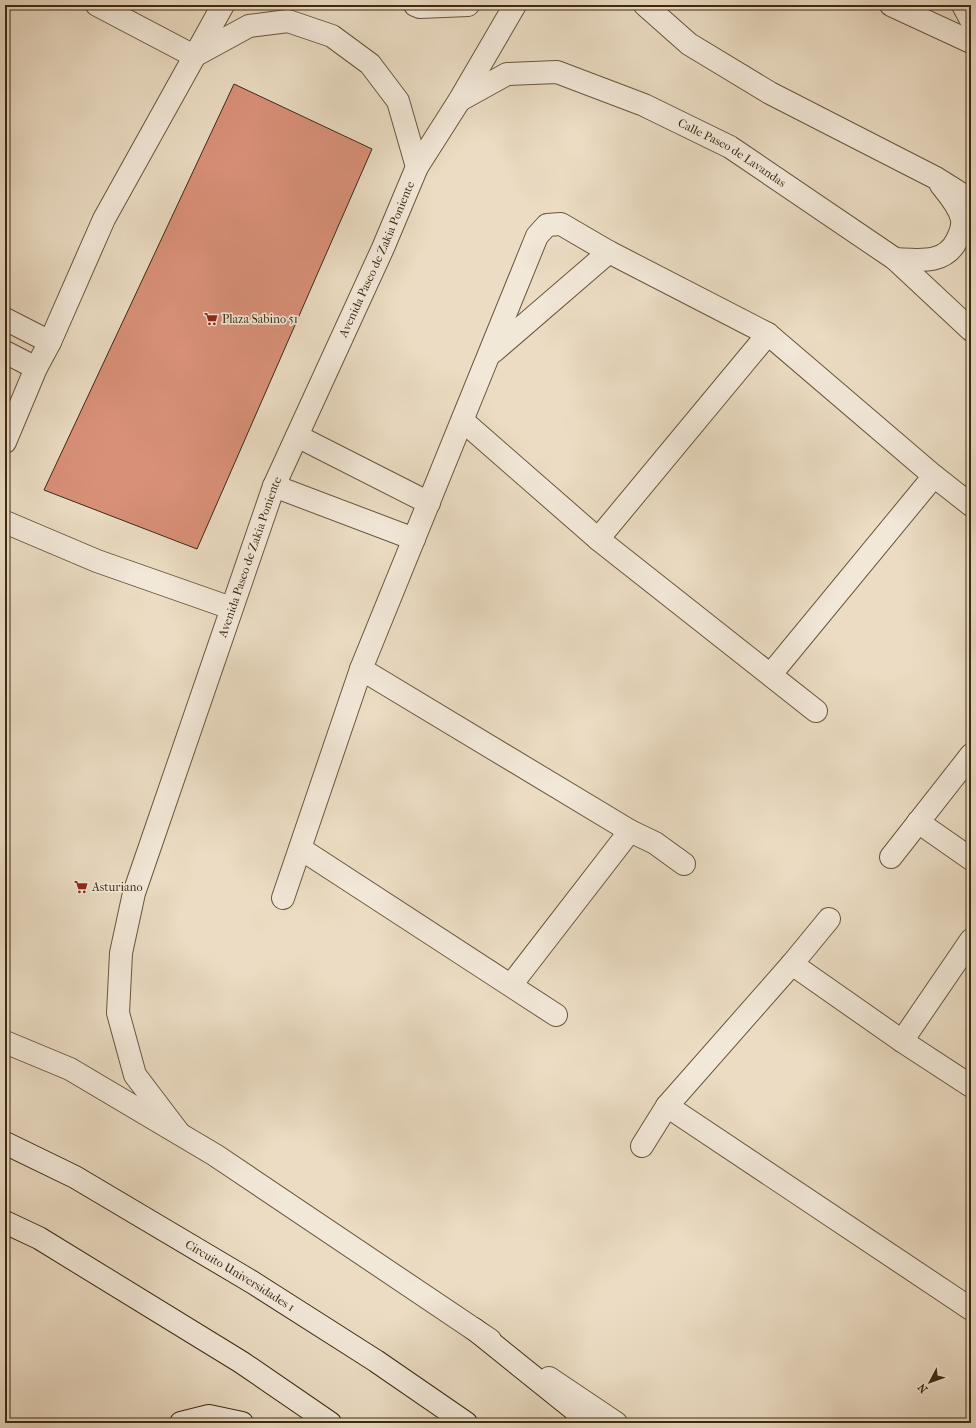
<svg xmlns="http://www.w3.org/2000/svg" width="976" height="1428" viewBox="0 0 976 1428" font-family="'IM FELL French Canon',serif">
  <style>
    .building { fill: #d99079; stroke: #3c2a12 }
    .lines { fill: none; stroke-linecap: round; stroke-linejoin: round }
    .minor-casing { stroke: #68563e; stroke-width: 24 }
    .tertiary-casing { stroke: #68563e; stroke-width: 24 }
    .secondary-casing { stroke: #3c2a12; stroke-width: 24 }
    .minor { stroke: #f2e8d8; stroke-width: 22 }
    .tertiary { stroke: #f2e8d8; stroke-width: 22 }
    .secondary { stroke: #f2e8d8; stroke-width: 22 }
    .labels { text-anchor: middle; stroke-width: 3.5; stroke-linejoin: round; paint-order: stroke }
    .street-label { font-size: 12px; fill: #3c2a12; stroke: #f2e8d8 }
    .poi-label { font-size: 12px; fill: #3c2a12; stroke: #f2e8d8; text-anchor: start }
  </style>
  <rect width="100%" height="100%" fill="#ebdcc3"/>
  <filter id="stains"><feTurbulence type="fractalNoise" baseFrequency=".005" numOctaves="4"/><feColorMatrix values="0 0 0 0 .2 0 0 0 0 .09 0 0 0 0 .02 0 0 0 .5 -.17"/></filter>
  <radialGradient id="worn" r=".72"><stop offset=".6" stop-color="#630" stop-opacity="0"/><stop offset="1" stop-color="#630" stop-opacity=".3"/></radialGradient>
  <path class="building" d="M234 84 372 149 197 549 44 490Z"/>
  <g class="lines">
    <g class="minor-casing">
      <g id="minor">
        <path d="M97 5 194 56"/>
        <path d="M891 5 971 42"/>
        <path d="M963 5 971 20"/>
        <path d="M5 319 50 342"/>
        <path d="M5 352 36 368"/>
        <path d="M493 352 609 252"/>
        <path d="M463 421 598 539 816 711"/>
        <path d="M297 436 429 503"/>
        <path d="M274 486 414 539"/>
        <path d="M598 539 768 334"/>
        <path d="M361 669 630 831 655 843 684 864"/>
        <path d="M771 674 934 476"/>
        <path d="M918 822 971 859"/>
        <path d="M301 849 556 1015"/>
        <path d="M891 857 971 755"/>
        <path d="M283 898 361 669 537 236 547 225 561 224 609 252 768 334 934 476 971 505"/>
        <path d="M792 964 902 1041 971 1086"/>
        <path d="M511 985 630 831"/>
        <path d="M902 1041 971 940"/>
        <path d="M667 1106 971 1309"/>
        <path d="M642 1146 667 1106 792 964 829 919"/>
      </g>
    </g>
    <g class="tertiary-casing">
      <g id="tertiary">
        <path d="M415 5 420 7 468 5"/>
        <path d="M645 5 689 44 770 93 936 178 971 200"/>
        <path d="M194 56 249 26 288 21 332 36 370 64 398 101 417 167"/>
        <path id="s1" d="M460 100 507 74 557 72 644 105 730 147 895 259 971 330"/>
        <path d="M895 259C918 260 945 265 957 240 960 234 963 226 962 219 959 206 949 195 941 185"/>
        <path d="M5 442 36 368 50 342 104 219 223 5"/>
        <path d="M5 522 97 561 231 608"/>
        <path d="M5 1042 70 1069 215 1155 490 1340"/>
        <path id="s2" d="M179 1133 135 1075 118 1013 121 953 134 893 274 486 383 248 417 167 459 101 515 5"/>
        <path d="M549 1378 616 1423"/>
      </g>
    </g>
    <g class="secondary-casing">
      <g id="secondary">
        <path id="s3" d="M5 1143 75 1177 252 1282 376 1361 466 1423"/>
        <path d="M5 1222 39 1238 241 1362 330 1423"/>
        <path d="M474 1329 591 1423"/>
        <path d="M181 1423 209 1416 242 1423"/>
      </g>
    </g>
    <use href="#minor" class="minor"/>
    <use href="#tertiary" class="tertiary"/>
    <use href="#secondary" class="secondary"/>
  </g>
  <defs>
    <g id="supermarket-bare" transform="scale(1.08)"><path d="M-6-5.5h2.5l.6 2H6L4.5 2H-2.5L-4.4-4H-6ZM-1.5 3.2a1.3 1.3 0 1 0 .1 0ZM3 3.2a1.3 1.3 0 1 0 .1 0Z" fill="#8f2418" stroke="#f2e8d8" stroke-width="2.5" paint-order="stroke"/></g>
  </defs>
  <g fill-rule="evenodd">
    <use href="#supermarket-bare" x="211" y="319"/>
    <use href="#supermarket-bare" x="81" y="887"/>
  </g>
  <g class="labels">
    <g class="street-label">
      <text dy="4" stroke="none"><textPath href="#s1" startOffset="297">Calle Paseo de Lavandas</textPath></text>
      <text dy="4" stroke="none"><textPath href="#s2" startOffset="938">Avenida Paseo de Zakia Poniente</textPath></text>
      <text dy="4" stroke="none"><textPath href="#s2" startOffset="614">Avenida Paseo de Zakia Poniente</textPath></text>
      <text dy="4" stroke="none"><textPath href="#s3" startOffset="270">Circuito Universidades 1</textPath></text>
    </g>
    <g class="poi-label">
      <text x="222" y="323">Plaza Sabino 51</text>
      <text x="92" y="891">Asturiano</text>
    </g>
  </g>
  <rect width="976" height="1428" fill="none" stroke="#ebdcc3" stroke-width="20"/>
  <rect x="6" y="6" width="964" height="1416" fill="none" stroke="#3c2a12" stroke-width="2"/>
  <rect x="10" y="10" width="956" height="1408" fill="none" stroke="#3c2a12"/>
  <g transform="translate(930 1382) rotate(229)" stroke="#f2e8d8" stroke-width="3" paint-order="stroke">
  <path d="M0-3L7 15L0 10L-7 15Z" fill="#3c2a12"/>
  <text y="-6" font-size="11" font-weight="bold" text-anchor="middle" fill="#3c2a12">N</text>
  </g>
  <rect width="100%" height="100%" filter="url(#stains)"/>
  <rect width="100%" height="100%" fill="url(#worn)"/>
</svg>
